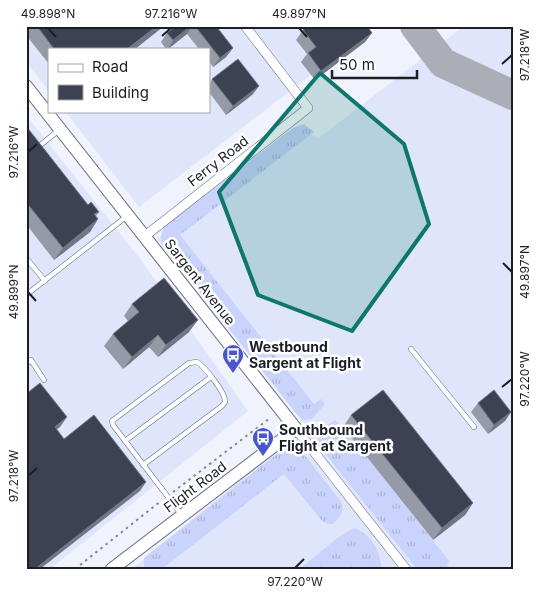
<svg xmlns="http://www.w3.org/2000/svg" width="539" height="595" viewBox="0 0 539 595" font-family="Inter,sans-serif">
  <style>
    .built { fill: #dfe6fc }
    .grass { fill: url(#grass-tufts) }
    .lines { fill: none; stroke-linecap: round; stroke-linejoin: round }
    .taxiway { stroke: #acaeb6; stroke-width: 30 }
    .lane-casing { stroke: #686c7f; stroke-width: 5.5 }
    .street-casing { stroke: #686c7f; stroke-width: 10 }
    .secondary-casing { stroke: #686c7f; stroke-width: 14 }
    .path { stroke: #85878f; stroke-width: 2; stroke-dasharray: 2.5 4; stroke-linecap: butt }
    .lane { stroke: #fff; stroke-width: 4.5 }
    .street { stroke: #fff; stroke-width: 9 }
    .secondary { stroke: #fff; stroke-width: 12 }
    .wall { fill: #969aa7 }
    .shaded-wall { fill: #737785 }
    .building { fill: #3d4253; stroke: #737785 }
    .marked { fill: #0f766e; fill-opacity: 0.2; stroke: #0f766e; stroke-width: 4; stroke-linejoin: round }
    .ticks { fill: none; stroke: #1c1e26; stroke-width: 2 }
    .labels { text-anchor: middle; stroke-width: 5; stroke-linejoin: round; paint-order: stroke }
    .street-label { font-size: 14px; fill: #1c1e26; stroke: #fff }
    .poi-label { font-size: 14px; font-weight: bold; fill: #1c1e26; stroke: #fff; text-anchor: start }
    .neatline { fill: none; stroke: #1c1e26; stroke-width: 2 }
    .ticks-label { font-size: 12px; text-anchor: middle; fill: #1c1e26 }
  </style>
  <defs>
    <pattern id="grass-tufts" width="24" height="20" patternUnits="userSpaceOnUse" patternTransform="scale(1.25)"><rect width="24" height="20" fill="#c9d3fb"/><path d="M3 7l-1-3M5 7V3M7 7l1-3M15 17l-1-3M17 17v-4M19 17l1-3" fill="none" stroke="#acb5d7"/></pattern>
  </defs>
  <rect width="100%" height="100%" fill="#f0f3fb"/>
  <g class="built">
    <path d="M26 26H375L139 207 65 111H209V49H49V91L26 62Z"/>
    <path d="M464 26H513V569H132L306 426 157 239 283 136 298 129 319 138Z"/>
    <path d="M26 115 141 260 248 411 50 569H26Z"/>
  </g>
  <g class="grass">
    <path d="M304 124 314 132 180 235 314 404 321 399 325 404 312 419 303 420 298 416 162 244C160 236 161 233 165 226L293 128Z"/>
    <path d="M335 420 343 427 449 561 447 565 451 569H417L320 447 317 437 321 430Z"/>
    <path d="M290 449H296L304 454 341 502C345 512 340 517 333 524H328L323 522 284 474 162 569H144V558L150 553 281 451Z"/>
    <path d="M354 528C370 533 382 553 381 569H300L337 538Z"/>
  </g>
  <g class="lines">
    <path class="taxiway" d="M415 26 443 63 513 95"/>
    <g class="lane-casing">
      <g id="lane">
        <path d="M36 145 38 147 59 130"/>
        <path d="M26 258 45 281"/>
        <path d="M26 295 127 216"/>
        <path d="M411 349 474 427"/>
        <path d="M26 364 31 360 44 380"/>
        <path d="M125 441 211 377"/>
        <path d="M143 465 222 406 225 402C226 393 205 367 197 362L189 363 112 421 113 425 181 514"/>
      </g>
    </g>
    <g class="street-casing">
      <g id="street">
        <path d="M145 236 308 108 245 26"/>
        <path d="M296 429 406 569"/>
      </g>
    </g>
    <g class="secondary-casing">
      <path id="secondary" d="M26 86 296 429 112 569"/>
    </g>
    <g class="path">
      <path d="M173 492 270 418"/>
      <path d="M75 569 161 501"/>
    </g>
    <use href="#lane" class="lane"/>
    <use href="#street" class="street"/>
    <use href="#secondary" class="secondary"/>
  </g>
  <g class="wall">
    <path d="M26 26H164L135 49H49V64L26 35Z"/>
    <path d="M176 26H216L233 48 226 57 213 67 209 61V49H199L187 34 168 49H166L161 42 167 33Z"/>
    <path d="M303 30 372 33 365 42 315 80 301 62 307 54 296 40Z"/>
    <path d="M212 79 259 86 252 95 226 115 209 92V85Z"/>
    <path d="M26 126 88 205 99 212 96 216 98 219 90 232 54 260 26 224Z"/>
    <path d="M132 304 189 332 158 357 149 347 123 369 104 346 113 334 128 321 124 316Z"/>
    <path d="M478 403 511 412 505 421 488 434 471 412Z"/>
    <path d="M351 415 473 503 465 515 433 540 343 427Z"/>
  </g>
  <g class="shaded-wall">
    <path d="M157 26H164L135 49H127Z"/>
    <path d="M191 26H192L187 34 168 49 173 40Z"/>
    <path d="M372 33 365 42 315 80 321 71Z"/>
    <path d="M233 48 226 57 213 67 220 58Z"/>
    <path d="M259 86 252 95 226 115 233 106Z"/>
    <path d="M98 219 90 232 54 260 63 248Z"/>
    <path d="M198 320 189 332 158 357 166 345Z"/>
    <path d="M158 335 149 347 123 369 132 357Z"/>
    <path d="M511 412 505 421 488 434 494 425Z"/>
    <path d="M67 417 60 427 48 436 55 427Z"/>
    <path d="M146 482 140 491 40 569H35Z"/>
    <path d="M473 503 465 515 433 540 442 528Z"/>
  </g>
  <g class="building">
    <path d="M37 26H157L127 49H54Z"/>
    <path d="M176 26H191L173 40 167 33Z"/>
    <path d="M195 26H216L233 48 220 58Z"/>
    <path d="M308 26H367L372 33 321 71 308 53 316 47 303 30Z"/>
    <path d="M238 59 259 86 233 106 212 79Z"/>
    <path d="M26 126 88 205 91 202 99 212 94 214 98 219 63 248 26 202Z"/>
    <path d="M164 278 198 320 166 345 158 335 132 357 113 334 139 312 132 304Z"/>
    <path d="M40 383 67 417 55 427 64 439 94 415 146 482 35 569H26V394Z"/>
    <path d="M383 390 473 503 442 528 351 415Z"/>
    <path d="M494 390 511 412 494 425 478 403Z"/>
  </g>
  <path class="marked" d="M320 73 404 144 429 224 352 331 258 295 219 192Z"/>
  <path class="ticks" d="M48 28 56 37M299 28 307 37M162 36 171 28M502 64 512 55M28 152 37 144M503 263 512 272M28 292 36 301M502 387 512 379M28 476 37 468M295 568 304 559"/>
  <defs>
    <g id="bus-pin" transform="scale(1.125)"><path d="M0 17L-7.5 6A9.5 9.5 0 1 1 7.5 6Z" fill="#4a57cc" stroke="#fff"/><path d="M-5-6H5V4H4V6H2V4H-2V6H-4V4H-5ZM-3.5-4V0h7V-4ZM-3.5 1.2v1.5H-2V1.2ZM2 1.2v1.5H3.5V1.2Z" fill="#fff"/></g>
  </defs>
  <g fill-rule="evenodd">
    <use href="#bus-pin" x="233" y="355"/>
    <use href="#bus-pin" x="263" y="438"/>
  </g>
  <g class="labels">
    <g class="street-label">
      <text transform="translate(218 161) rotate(-38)" y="5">Ferry Road</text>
      <text transform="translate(200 282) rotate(52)" y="5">Sargent Avenue</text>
      <text transform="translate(195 487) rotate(-37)" y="5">Flight Road</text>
    </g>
    <g class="poi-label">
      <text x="249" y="352">Westbound<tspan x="249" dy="16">Sargent at Flight</tspan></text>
      <text x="279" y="435">Southbound<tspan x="279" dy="16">Flight at Sargent</tspan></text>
    </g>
  </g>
  <rect width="539" height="595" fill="none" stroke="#ffffff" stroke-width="55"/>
  <rect x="48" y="48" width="162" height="65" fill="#ffffff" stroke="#a4a5a8"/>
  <rect x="58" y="64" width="25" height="8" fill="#ffffff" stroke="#a4a5a8"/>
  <text x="92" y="72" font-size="15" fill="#1c1e26">Road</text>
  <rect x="58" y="85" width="25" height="15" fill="#3d4253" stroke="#a4a5a8"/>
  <text x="92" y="98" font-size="15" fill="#1c1e26">Building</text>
  <path d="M332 70v8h85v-8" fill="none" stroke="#1c1e26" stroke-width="2.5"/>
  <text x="339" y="70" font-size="15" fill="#1c1e26" stroke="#ffffff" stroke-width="4" paint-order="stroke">50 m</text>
  <rect x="28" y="28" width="484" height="540" class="neatline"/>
  <g class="ticks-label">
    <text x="48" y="18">49.898°N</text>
    <text x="171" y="18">97.216°W</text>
    <text x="299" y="18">49.897°N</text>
    <text transform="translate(525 55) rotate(-90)" y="4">97.218°W</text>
    <text transform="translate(14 152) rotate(-90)" y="4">97.216°W</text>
    <text transform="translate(525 272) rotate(-90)" y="4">49.897°N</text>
    <text transform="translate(14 292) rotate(-90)" y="4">49.899°N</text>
    <text transform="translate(525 379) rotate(-90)" y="4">97.220°W</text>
    <text transform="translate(14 476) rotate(-90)" y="4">97.218°W</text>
    <text x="295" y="586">97.220°W</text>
  </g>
</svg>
